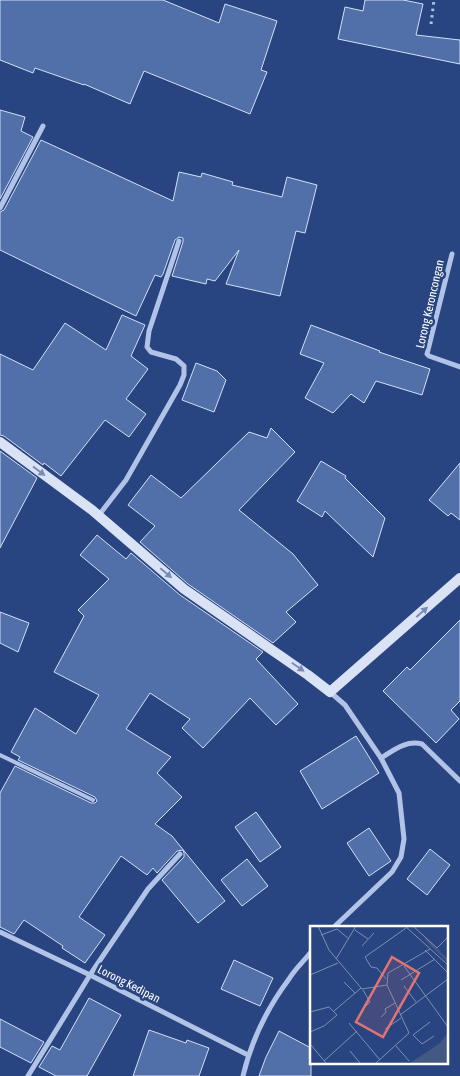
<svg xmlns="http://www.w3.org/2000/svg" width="460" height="1076" viewBox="0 0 460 1076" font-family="'Asap Condensed',sans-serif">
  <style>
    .building { fill: #516fa9; stroke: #d3dff5 }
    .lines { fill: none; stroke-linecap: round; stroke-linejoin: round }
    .path { stroke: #b1c3e6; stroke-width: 3; stroke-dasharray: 2.5 4; stroke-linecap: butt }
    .lane { stroke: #b1c3e6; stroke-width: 4 }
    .street { stroke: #b1c3e6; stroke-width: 5 }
    .secondary { stroke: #dae3f6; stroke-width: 10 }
    .oneway { fill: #798cb6 }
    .labels { text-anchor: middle; stroke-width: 5; stroke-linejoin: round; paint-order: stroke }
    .street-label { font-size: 12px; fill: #fff; stroke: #294581 }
    .inset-river { fill: none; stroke: #435883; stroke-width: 2.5 }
    .inset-road { fill: none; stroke: #7f8fb3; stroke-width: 1 }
    .view { fill: #e47373; fill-opacity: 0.15; stroke: #e47373; stroke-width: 2.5 }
    .inset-edge { fill: none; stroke: #fff; stroke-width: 2.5 }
  </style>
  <rect width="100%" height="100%" fill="#294581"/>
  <g class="building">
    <path d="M0 0H163L219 23 225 4 277 21 261 70 267 72 250 114 144 71 130 104 84 84V85L35 68 33 73 0 60Z"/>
    <path d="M365 0H403L423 4 416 35 460 40V64L338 39 345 7 363 11Z"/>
    <path d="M0 110 25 117 21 131 33 137 0 199Z"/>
    <path d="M41 140 173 201 179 172 201 177 202 173 233 182 232 185 282 197 287 177 317 185 305 233 296 231 280 296 226 284 239 250 215 281 207 279 206 284 172 276 183 242V238L179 237 175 240 163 274 161 277 155 275 136 316 0 250V212L4 210Z"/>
    <path d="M122 315 145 325 131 356 148 369 126 399 146 414 129 437 105 420 61 476 44 463 43 465 4 436 0 435V354L33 370 65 323 106 350Z"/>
    <path d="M311 325 380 351 379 352 430 369 422 395 376 381 364 403 351 394 333 413 305 398 324 363 300 354Z"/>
    <path d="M196 363 217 371 226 380 214 412 182 400Z"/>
    <path d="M271 428 295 452 239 510 293 554 318 585 286 612 296 622 273 643 188 584 140 542 155 526 128 505 151 475 181 498 249 432 267 438Z"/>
    <path d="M0 451 37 478 0 548Z"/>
    <path d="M321 461 346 476 345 478 385 518 373 557 325 511 322 517 297 501Z"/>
    <path d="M460 463V520L451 513 448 516 429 500Z"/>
    <path d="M97 535 126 559 131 553 180 595 263 652 256 659 298 704 276 725 250 698 203 748 182 728 190 719 150 693 126 729 171 757 157 773 182 797 155 824 172 836 225 901 198 923 162 880 184 857V853L183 850 177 851 157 873 153 868 147 875 121 856 79 917 105 935 85 963 62 948 63 946 24 920 14 934 0 927V793L15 766 91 803H95L97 801 95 797 18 760 20 757 11 752 35 708 76 734 99 695 54 672 84 616 78 610 109 579 80 555Z"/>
    <path d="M0 612 29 623 18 652 0 643Z"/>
    <path d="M460 620V701L451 710 459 719 436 743 383 691 407 667 410 670Z"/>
    <path d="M356 736 379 773 322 809 300 771Z"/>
    <path d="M256 812 281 847 260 862 235 827Z"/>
    <path d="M369 828 391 861 369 876 347 843Z"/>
    <path d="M430 849 450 865 427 895 407 879Z"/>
    <path d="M247 859 268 886 242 906 221 880Z"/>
    <path d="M234 960 273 978 260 1006 221 989Z"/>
    <path d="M89 998 121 1015 87 1076H56L39 1067 52 1046 60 1050Z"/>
    <path d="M0 1019 44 1042 31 1063 0 1047Z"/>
    <path d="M149 1030 186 1043 187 1040 209 1048 199 1076H133Z"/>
    <path d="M279 1031 311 1048V1076H259L266 1057Z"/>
  </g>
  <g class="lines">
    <path class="path" d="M431 24 434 0"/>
    <path class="lane" d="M0 755 93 800"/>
    <g class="street">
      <path d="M0 208 43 126"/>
      <path d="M452 254 427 354 429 356 460 367"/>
      <path d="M99 515 126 480 180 385 184 375V366L176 359 151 352 147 347 149 331 179 241"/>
      <path d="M330 692 345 705 381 758 399 793 404 839 401 857 392 872 334 927"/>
      <path d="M381 758C394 750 406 740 422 744L460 781"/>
      <path d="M0 932 90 975 248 1055"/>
      <path d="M28 1076 90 975 148 889 180 854"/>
      <path d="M243 1076C251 1042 268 1007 289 979 295 969 304 961 311 952"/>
    </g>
    <path class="secondary" d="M0 442 92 510 184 589 308 675 330 692 460 578"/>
  </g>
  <defs><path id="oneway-solid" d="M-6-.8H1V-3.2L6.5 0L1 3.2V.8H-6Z" transform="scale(1.25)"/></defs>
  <g class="oneway">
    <use href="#oneway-solid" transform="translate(39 471) rotate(37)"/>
    <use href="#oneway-solid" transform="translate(166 573) rotate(40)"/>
    <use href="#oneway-solid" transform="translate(422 612) rotate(-41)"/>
    <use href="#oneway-solid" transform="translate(298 667) rotate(35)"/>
  </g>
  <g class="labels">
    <g class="street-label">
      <text transform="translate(430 304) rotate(-77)" y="4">Lorong Keroncongan</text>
      <text transform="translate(129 984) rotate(27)" y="4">Lorong Kedipan</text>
    </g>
  </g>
  <g transform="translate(310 926)">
    <rect width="138" height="138" fill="#294581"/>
    <path d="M137 108V137H100L130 117Z" fill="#435883"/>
    <path class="inset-river" d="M115 12 138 35"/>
    <path class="inset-road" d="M8 0 19 24 52 63 77 59 99 107 66 137M95 0 138 39M103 0 127 22 138 11M45 4 58 13M11 9 27 3 39 13M52 20 64 7M115 24 138 47M26 33 46 0M94 40 138 101M0 49 28 37M76 53 67 42 61 41 55 31 96 2M91 54 125 33M34 56 45 67M77 59 78 47 120 23M94 60 106 76M53 64 60 76 55 81M24 85 51 62M0 86 19 81 27 89 14 100 0 106M90 89 138 53M71 91 76 86 75 83 85 77M39 97 70 134M75 103 91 92M103 109 112 118 124 110M103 109 120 96M1 119 16 137M86 120 99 135M40 125 50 137M14 135 47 105"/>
    <path class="view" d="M82 31 109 47 73 111 46 96Z"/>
    <rect width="138" height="138" class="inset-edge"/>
  </g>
</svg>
